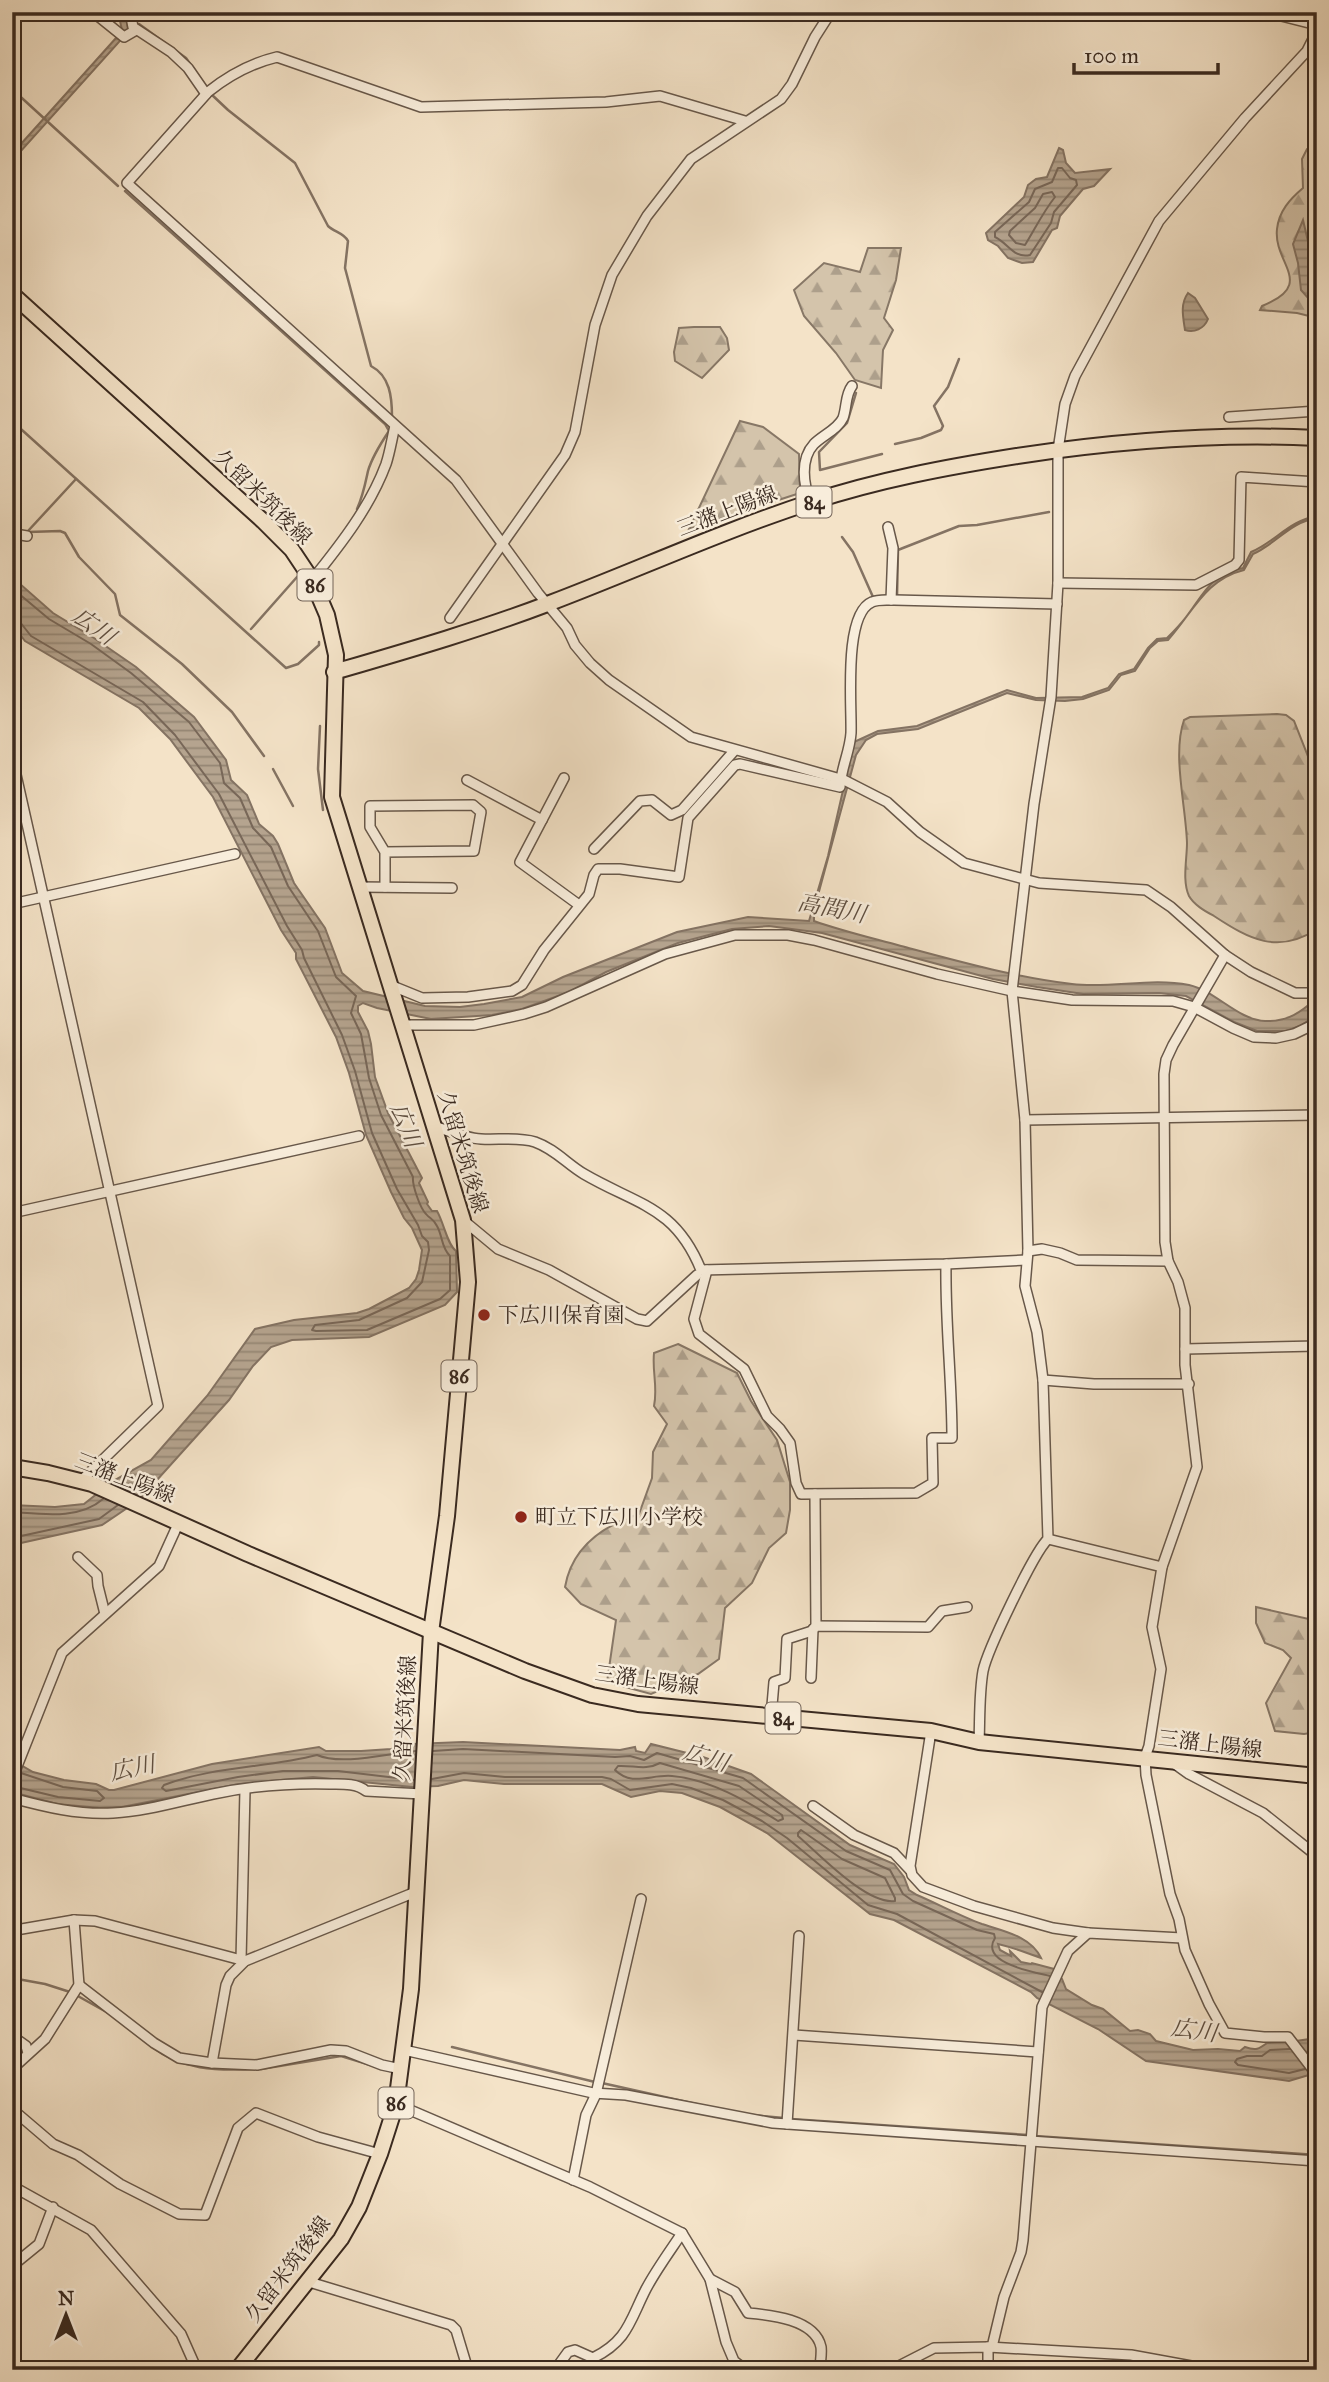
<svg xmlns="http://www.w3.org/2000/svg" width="1329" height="2382" viewBox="0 0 1329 2382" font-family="'IM FELL Great Primer','Noto Serif JP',serif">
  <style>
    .forest { fill: url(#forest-firs); stroke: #877766; stroke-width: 2 }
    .water { fill: url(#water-rules); stroke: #847363; stroke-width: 2 }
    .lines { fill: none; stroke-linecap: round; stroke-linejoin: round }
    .shore { stroke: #786758; stroke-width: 2 }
    .stream { stroke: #847363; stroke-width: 2.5 }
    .street-casing { stroke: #68584a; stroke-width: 12 }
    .primary-casing { stroke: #3a2a20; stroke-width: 18 }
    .street { stroke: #f8eddb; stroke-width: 9 }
    .primary { stroke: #f4e3c8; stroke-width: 14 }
    .poi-dot { fill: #8f2418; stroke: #f8eddb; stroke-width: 2.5 }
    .labels { text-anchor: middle; stroke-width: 5; stroke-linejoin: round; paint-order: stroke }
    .shield { fill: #f8eddb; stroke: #736458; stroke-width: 2 }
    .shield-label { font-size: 19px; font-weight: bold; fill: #3a2a20 }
    .street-label { font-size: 21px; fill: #3a2a20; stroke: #f8eddb }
    .poi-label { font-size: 21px; fill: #3a2a20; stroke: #f8eddb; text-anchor: start }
    .water-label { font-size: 23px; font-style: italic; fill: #5f4f41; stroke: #f8eddb }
  </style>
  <defs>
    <pattern id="forest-firs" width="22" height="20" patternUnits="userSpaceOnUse" patternTransform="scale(1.75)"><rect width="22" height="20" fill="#d4c4ab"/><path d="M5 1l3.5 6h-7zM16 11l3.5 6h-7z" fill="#ad9f8b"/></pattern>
    <pattern id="water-rules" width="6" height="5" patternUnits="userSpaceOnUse" patternTransform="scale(1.75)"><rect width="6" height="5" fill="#b5a48f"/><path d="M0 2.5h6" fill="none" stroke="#948674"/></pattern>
  </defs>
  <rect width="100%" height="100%" fill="#f4e3c8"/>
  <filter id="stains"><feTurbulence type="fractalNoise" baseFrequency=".00286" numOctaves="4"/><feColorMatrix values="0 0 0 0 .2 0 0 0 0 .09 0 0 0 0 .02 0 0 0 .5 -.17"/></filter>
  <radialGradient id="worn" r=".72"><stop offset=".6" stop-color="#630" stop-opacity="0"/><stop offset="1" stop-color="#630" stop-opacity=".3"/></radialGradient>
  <g class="forest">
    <path d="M1317 146V318L1297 313 1260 310 1262 306C1317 284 1273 264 1277 229 1279 211 1290 199 1303 188L1302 159 1307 149Z"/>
    <path d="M868 248H901L896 280 884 318 893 330 883 350 881 388 855 380 836 353 804 316 794 290 824 263 860 272Z"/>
    <path d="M694 327H720L727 338 729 350 702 378 675 361 674 352 679 328Z"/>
    <path d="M740 421 763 427 799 454 800 493 689 529Z"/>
    <path d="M1277 714 1286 715 1294 721 1317 779V929C1278 955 1249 939 1214 916 1205 911 1194 905 1189 896 1182 881 1187 859 1187 843 1186 806 1172 755 1184 720L1190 717Z"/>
    <path d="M678 1344 737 1373 751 1401 777 1440 790 1482V1510L786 1533 769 1548 752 1583 725 1608 719 1659 698 1674 651 1694 607 1682 616 1620 581 1604 565 1587C572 1547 602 1526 639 1514L652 1478 653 1452 667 1424 654 1406C658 1388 652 1371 654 1353Z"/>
    <path d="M1256 1607 1313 1620 1317 1619V1732L1304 1734 1275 1731 1266 1703 1291 1658 1283 1650 1265 1643 1256 1623Z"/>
  </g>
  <g class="water">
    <path d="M118 12H125L128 29 119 42 12 161V154L116 38 122 30Z"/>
    <path d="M1059 148 1063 150 1066 163 1075 173 1110 169 1094 186 1083 189 1060 216 1057 228 1052 230 1033 262 1022 263 1008 258 998 246 988 240 986 233 1024 197 1028 185 1036 179 1047 177Z"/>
    <path d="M1303 220 1310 250 1317 256V308H1312L1310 300 1301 290 1298 263 1293 244Z"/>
    <path d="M1188 293 1195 298 1208 319C1204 329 1194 333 1185 330 1183 317 1180 304 1188 293Z"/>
    <path d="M1317 516V518C1290 522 1276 544 1253 554L1244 570C1206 579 1193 612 1168 640L1158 641 1150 648 1135 671 1121 675 1109 690 1083 699 1065 701 1036 700 1007 693 918 729 877 734 866 740 856 755 814 910V921C842 931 872 938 901 946 957 961 1014 977 1072 984 1111 989 1150 977 1189 985 1216 991 1238 1020 1265 1021 1288 1022 1301 1012 1317 998V1015L1300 1026 1286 1031H1257L1234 1022 1186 996 1159 993 1083 994 1037 987 993 979 822 933 769 926 732 929 678 943 606 972 569 992 522 1009 492 1015 431 1019 377 1008 363 1003 358 1006V1012L368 1031 371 1044 375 1077 388 1113 422 1178 419 1183 428 1202 427 1204 432 1211H437C444 1223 447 1244 456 1251L457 1292 445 1305 369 1337 292 1340 271 1347 253 1366 229 1400 139 1500 102 1525 12 1545V1505L55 1507 84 1504 113 1481 151 1460 207 1396 255 1329 294 1320 357 1313 369 1309 409 1288 416 1279 419 1270 422 1250 412 1228 404 1218 391 1192 366 1135 349 1073 336 1037 296 959V953L281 930 213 797 170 739 139 708 25 641 12 624V580L19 583 53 613 94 638 136 667 194 717 226 760 231 780 247 795 259 824 273 836 278 844 294 883 325 928 342 973 363 991 425 1006 460 1007 484 1004 522 997 563 977 677 932 748 917 809 921 828 856 854 742 878 731 917 726 1007 690 1036 698 1082 697 1108 688 1119 674 1134 669 1148 648 1157 639 1167 638C1174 631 1180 625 1186 617 1204 594 1210 574 1243 568L1251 552C1275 542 1290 520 1317 516Z"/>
    <path d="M463 1742 620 1750 635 1747 636 1751 645 1753 651 1744 703 1757 751 1774 850 1845 894 1864 904 1877 909 1890 917 1895C938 1904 960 1916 982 1924 1003 1931 1031 1936 1041 1958 1024 1952 1015 1948 998 1944L1000 1950 1011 1956 1010 1951 1021 1962 1031 1964 1032 1963 1054 1969 1062 1979 1066 1989 1092 2005 1103 2009 1130 2031 1138 2030 1150 2034 1156 2041 1193 2050 1218 2049 1240 2051 1245 2047C1256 2051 1259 2049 1267 2043L1289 2042 1317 2038V2070L1312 2074 1289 2081 1146 2061 1098 2029 1037 1998 1031 1992 894 1920 870 1914 767 1833 720 1807 682 1793 660 1791 631 1797 602 1784H504L464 1780 438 1786 412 1787 313 1777 239 1784 122 1807 100 1808 57 1804 12 1792V1760L33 1772 64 1780 96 1784 109 1790H114L212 1764 319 1747 326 1751H361L391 1749 413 1744Z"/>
  </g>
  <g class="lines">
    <g class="shore">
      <path d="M1058 168H1062L1070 178 1076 180 1077 185 1054 212 1051 223 1030 255C1014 259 1008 243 995 237V232L1029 202 1035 189 1052 182Z"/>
      <path d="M1052 192 1055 197C1043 212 1035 229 1025 245L1016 243 1009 235 1010 231 1035 208 1043 194Z"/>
      <path d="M12 588 49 619 91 644 131 673 189 722 220 763 224 783 240 798 253 828 271 847 288 886 318 931 336 977 356 996 351 1013 361 1034 369 1078 381 1115 413 1177C412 1185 420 1208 426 1214 430 1219 434 1219 437 1226 443 1237 441 1247 450 1256V1290L440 1299 367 1330 316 1331 312 1330 315 1325 359 1320 407 1298 422 1282 429 1250 428 1242 422 1236 418 1225 397 1189 372 1133 355 1071 342 1035 304 958 302 950 287 926 219 794 175 735 143 702 31 636 20 622 12 620"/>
      <path d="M12 1512C42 1514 79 1520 103 1499"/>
      <path d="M12 1538 99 1519 118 1505"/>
      <path d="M433 1751 463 1749 615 1757 630 1756 644 1760 657 1753 743 1778 846 1851 890 1870 903 1894 913 1901 977 1930 994 1934 995 1938C979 1963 1034 1972 1050 1976"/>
      <path d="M660 1763 739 1786 782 1815 783 1819 778 1821C747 1801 709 1779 672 1776 651 1774 632 1787 615 1770L618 1766C634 1765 645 1771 660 1763Z"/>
      <path d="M432 1779 464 1773 505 1777H602L611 1779 630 1790 672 1784 691 1788 723 1800 762 1821 787 1838 868 1905 897 1914 1042 1992"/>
      <path d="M414 1780 338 1771H283L238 1777 166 1791 162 1788 164 1785C214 1766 267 1768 317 1755 342 1766 389 1753 416 1751"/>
      <path d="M12 1786 58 1797 100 1801 104 1798 97 1791 63 1787 21 1773"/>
      <path d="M801 1830 842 1859 885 1878 895 1898V1901C867 1905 820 1855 798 1836V1833Z"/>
      <path d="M1290 2049 1270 2050 1262 2056H1247L1237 2059 1235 2062 1238 2065 1289 2073 1305 2069"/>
    </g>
    <g class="stream">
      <path d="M139 24 186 58 207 88"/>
      <path d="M12 89 118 186"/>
      <path d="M211 94 228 110 295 163 328 226C334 232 344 233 348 241L345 268 371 366C390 376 392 397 392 417"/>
      <path d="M125 191 385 424 389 431C381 443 372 457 368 471 365 485 363 496 357 509"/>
      <path d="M856 393 847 423 819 452 820 470 882 454"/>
      <path d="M12 421 286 668 298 664 319 645V642"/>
      <path d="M895 444 921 438 941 430 943 426 934 406 948 387 959 359"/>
      <path d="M28 531 76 479"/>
      <path d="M28 532 60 531 65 533 79 557 115 594 120 615 182 664 232 712 264 756"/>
      <path d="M842 537 853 552 873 597"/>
      <path d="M897 597 898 550 903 548 959 526 977 525 1049 512"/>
      <path d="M251 629 297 577"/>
      <path d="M320 726 318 769 323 810"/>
      <path d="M273 769 293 806"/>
      <path d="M12 1978 45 1984 70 1992"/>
      <path d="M76 1995 110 2014"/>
      <path d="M151 2046C182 2070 216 2071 254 2069"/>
      <path d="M452 2047 595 2082"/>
      <path d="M261 2069 341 2056 390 2071"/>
      <path d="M602 2083 705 2106"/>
      <path d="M752 2115 784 2118"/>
      <path d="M791 2119 1028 2135"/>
      <path d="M1035 2136 1317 2155"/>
    </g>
    <g class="street-casing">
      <g id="street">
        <path d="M93 12 124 37 136 30"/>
        <path d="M130 12 133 27 171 52 188 68 206 94"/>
        <path d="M1266 12 1317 25"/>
        <path d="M745 121 660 96 606 102 421 107 277 57C252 63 228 76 208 92L127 183 456 480 538 593 567 628 575 645 590 663 609 680 691 737 844 780 887 802 920 832 964 863 1039 883 1146 890 1171 907 1225 955 1251 972 1295 993H1308L1317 990"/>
        <path d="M1229 417 1317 411"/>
        <path d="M811 502C803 485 800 459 814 444 823 435 838 429 843 418 847 407 845 395 852 386"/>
        <path d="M888 527 893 548 891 600"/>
        <path d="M21 535 27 536"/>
        <path d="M312 580C341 544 370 507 386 464 390 452 392 438 395 426"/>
        <path d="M1058 583 1196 585 1235 565 1239 560 1241 477 1317 482"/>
        <path d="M450 618 565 455 575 432 595 325 612 275 647 216 691 159 781 99 792 84 815 37 831 12"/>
        <path d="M12 757 158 1406 82 1480"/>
        <path d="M564 778 520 862 579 905"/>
        <path d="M467 780 542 820"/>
        <path d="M594 849 640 801 652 800 671 815 682 810 734 751"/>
        <path d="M359 887 452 888"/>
        <path d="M385 887V852L370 827V806L473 805 481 812 474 851 385 852"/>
        <path d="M12 904 235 854"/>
        <path d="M1225 955 1173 1045 1166 1060 1164 1074 1165 1242 1168 1261 1178 1282 1185 1308V1365L1197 1467 1162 1567 1152 1627 1161 1669 1149 1746 1145 1757 1146 1775 1170 1894 1179 1919 1185 1950 1209 2004 1225 2033 1264 2037H1288L1317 2075"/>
        <path d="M390 985 422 998 468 997 512 991 522 985 544 950 589 894 594 875 598 869H620L679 877 688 818 735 765 740 764 840 787C841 768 850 751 851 733 852 706 843 614 872 602 878 599 887 600 894 600L1057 604"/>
        <path d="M403 1025H474L524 1014 546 1007 665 954 735 935H788L814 940 937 974 1012 991 1072 1000 1173 1001 1194 1007 1233 1028 1254 1037 1276 1038 1294 1034 1317 1023"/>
        <path d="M1025 1120 1317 1115"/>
        <path d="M434 1126C449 1131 465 1138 481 1139 498 1140 519 1137 535 1142 555 1149 567 1164 584 1174 637 1205 675 1206 701 1270L946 1264 1026 1260"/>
        <path d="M12 1213 359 1136"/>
        <path d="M463 1220 498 1249 549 1270 637 1319 647 1321 697 1275"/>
        <path d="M1028 1251 1042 1249 1060 1253 1077 1260 1168 1261"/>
        <path d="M707 1270 694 1319 699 1334 744 1369 767 1416 780 1429 790 1443 796 1483 801 1494 916 1493 933 1483 932 1438H952C952 1380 945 1322 946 1264"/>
        <path d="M1185 1349 1317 1346"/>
        <path d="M1043 1380 1094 1384H1189"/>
        <path d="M815 1494 816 1626"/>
        <path d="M1048 1539 1162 1567"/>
        <path d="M78 1557 97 1575 98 1586 105 1614"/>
        <path d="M811 1678 813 1629"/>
        <path d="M771 1717 774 1682 785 1678 787 1639 812 1631 816 1626 928 1627 942 1611 967 1607"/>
        <path d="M931 1731 910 1866 912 1875 923 1887 974 1906 1053 1928 1088 1933"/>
        <path d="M979 1742C980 1719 979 1694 983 1671 987 1651 1034 1552 1048 1539L1043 1380 1037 1332 1025 1286 1028 1251 1025 1120 1012 991 1034 804 1051 697 1058 583V450L1065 404 1075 376 1159 221 1245 118 1307 51 1317 31"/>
        <path d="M1175 1764 1189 1774 1263 1813 1317 1856"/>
        <path d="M12 1779 62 1653 159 1566 179 1522"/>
        <path d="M12 1798C45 1807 78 1815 113 1813 147 1811 179 1801 213 1794 251 1786 291 1783 330 1784 341 1784 357 1783 366 1791L422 1794"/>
        <path d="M813 1806 854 1835 894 1853 910 1870"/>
        <path d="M12 1928 16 1930 74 1920 95 1921 245 1961"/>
        <path d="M241 1960 245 1790"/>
        <path d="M79 1985 154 2043 179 2058 212 2063 257 2065 331 2050 346 2051 382 2065 401 2069"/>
        <path d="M794 2035 1038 2052"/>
        <path d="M12 2036 26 2046 28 2053"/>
        <path d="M404 2050 593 2093 626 2095 773 2123 1317 2161"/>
        <path d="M212 2063 226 1985 230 1976 245 1961 418 1891"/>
        <path d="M12 2069 45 2039 79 1985 74 1920"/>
        <path d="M396 2104 590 2187 682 2233 710 2279 726 2342 734 2361 746 2370"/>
        <path d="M12 2109 53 2144 78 2155 120 2184 179 2214 205 2215 238 2128 256 2113 318 2137 380 2154"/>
        <path d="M787 2124 799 1936"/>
        <path d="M573 2180 586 2115 596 2094 641 1899"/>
        <path d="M12 2186 91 2230 181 2334 197 2370"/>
        <path d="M12 2266 39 2244 53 2207"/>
        <path d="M710 2279 735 2292 748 2313C770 2315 815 2319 821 2347 822 2354 820 2363 820 2370"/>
        <path d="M306 2281 451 2325 456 2330 468 2370"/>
        <path d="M992 2347 1004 2297 1021 2252 1023 2240 1042 2007 1068 1951 1088 1933 1182 1938"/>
        <path d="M555 2370 568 2352 575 2350 593 2358C628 2341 630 2320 646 2289 656 2270 670 2251 682 2233"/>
        <path d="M891 2370 934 2348 988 2347 1131 2355 1213 2370"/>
        <path d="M988 2370V2347"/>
      </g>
    </g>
    <g class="primary-casing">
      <g id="primary">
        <path d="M12 294 263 521 292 550 312 580 327 615 336 655 332 797 463 1220 468 1282 447 1516 431 1632 411 1989 396 2104 380 2154 359 2207 341 2239 237 2370"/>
        <path d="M334 672C406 651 479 630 550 603 637 570 722 531 811 502 878 480 947 467 1017 456 1116 441 1216 433 1317 438"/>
        <path d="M12 1467 48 1473 92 1484 248 1554 525 1671 592 1695 638 1704 931 1731 979 1742 1317 1776"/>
      </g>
    </g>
    <use href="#street" class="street"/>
    <use href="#primary" class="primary"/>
  </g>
  <g class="poi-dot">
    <circle cx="484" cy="1315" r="7"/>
    <circle cx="521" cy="1517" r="7"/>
  </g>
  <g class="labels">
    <g class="shield">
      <rect x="796.5" y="486.5" width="35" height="31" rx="5"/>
      <rect x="297.5" y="569.5" width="35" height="31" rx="5"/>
      <rect x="441.5" y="1360.5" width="35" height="31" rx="5"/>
      <rect x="765.5" y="1702.5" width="35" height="31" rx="5"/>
      <rect x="378.5" y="2087.5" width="35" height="31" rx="5"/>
    </g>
    <g class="shield-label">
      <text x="814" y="509">84</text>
      <text x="315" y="592">86</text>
      <text x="459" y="1383">86</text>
      <text x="783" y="1725">84</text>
      <text x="396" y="2110">86</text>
    </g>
    <g class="street-label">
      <text transform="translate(263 497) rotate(44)" y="7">久留米筑後線</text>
      <text transform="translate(727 511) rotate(-21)" y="7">三潴上陽線</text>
      <text transform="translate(463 1152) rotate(73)" y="7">久留米筑後線</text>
      <text transform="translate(125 1478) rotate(21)" y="7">三潴上陽線</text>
      <text transform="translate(647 1680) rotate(8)" y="7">三潴上陽線</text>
      <text transform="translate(405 1718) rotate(-87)" y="7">久留米筑後線</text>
      <text transform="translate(1210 1744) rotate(7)" y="7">三潴上陽線</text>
      <text transform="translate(288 2269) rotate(-53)" y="7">久留米筑後線</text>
    </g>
    <g class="poi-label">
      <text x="498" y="1322">下広川保育園</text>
      <text x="535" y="1524">町立下広川小学校</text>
    </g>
    <g class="water-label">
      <text transform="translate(94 626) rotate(35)" y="8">広川</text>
      <text transform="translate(832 908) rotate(11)" y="8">高間川</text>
      <text transform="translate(406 1125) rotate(68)" y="8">広川</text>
      <text transform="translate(706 1757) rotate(17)" y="8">広川</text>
      <text transform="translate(132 1768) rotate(-12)" y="8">広川</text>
      <text transform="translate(1194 2030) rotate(8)" y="8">広川</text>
    </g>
  </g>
  <rect width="1329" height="2382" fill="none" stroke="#f4e3c8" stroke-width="42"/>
  <rect x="14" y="14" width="1301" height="2354" fill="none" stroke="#3a2a20" stroke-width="3.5"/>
  <rect x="21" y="21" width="1287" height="2340" fill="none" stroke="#3a2a20" stroke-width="2"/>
  <g transform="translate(66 2315)" stroke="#f8eddb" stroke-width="5" paint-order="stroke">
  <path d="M0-5L12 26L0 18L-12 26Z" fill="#3a2a20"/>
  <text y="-10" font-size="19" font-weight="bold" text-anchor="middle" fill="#3a2a20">N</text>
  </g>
  <path d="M1074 63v10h144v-10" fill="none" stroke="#3a2a20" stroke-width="3.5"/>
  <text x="1084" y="63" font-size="21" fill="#3a2a20" stroke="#f8eddb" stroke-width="5" paint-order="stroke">100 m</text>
  <rect width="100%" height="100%" filter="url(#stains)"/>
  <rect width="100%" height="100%" fill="url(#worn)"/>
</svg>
